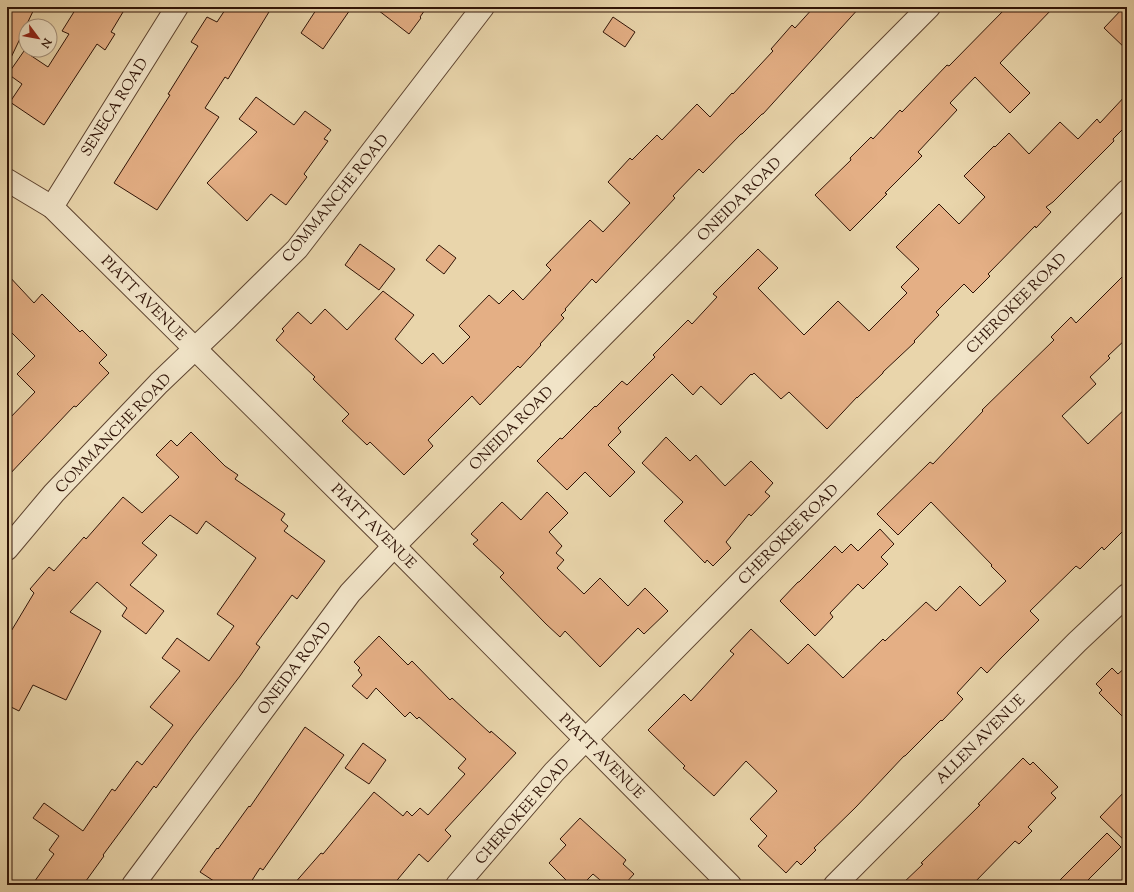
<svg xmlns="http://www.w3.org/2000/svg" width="1134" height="892" viewBox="0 0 1134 892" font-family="'Sorts Mill Goudy',serif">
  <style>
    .building { fill: #e4af85; stroke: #301407 }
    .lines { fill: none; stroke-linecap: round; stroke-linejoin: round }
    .minor-casing { stroke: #5e4430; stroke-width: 24 }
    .minor { stroke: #f1e4c8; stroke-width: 22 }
    .labels { text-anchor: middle; stroke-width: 3; stroke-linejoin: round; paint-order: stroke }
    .street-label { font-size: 15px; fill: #301407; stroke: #f1e4c8 }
  </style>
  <rect width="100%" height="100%" fill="#e9d5ab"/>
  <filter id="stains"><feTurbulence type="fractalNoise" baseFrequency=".005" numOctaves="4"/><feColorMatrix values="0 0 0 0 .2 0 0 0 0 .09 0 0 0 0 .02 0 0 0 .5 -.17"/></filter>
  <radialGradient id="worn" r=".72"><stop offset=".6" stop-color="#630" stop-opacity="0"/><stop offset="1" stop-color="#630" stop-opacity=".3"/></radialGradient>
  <g class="building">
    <path d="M7 7H35L7 66Z"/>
    <path d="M77 7H126L111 32 115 34 105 50 97 44 44 125 10 102 22 84 8 74 24 51 48 67 69 34 62 31Z"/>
    <path d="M227 7H272L228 79 225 77 205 108 219 117 157 210 114 183 170 95 168 94 198 46 191 42 207 17 217 22Z"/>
    <path d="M318 7H352L323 49 301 33Z"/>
    <path d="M374 7H427L420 17 421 18 409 34Z"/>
    <path d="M814 7H860L763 114H762L742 134H741L703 173 699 169 673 196 675 198 596 283 592 279 565 309 566 310 561 315 564 318 540 344 541 345 520 368 518 366 480 405 472 396 428 440 433 446 404 475 370 442 367 445 342 421 349 414 313 379 315 377 276 340 284 331 282 329 298 312 311 324 325 309 347 330 383 291 414 315 395 339 422 364 433 353 443 364 470 337 459 326 489 295 499 304 513 290 523 300 551 270 546 265 590 220 603 232 630 203 608 182 630 158 632 160 657 135 662 140 697 104 710 117 732 93 733 94 773 51 771 49 792 25 795 28Z"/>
    <path d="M1007 7H1054L1000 63 1030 93 1010 113 975 77 950 103 957 110 918 152 922 156 885 193 887 194 850 231 815 195 851 160 850 158 871 137 873 139 900 110 902 112 947 65 949 66Z"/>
    <path d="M1124 7H1127V50L1104 28Z"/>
    <path d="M613 17 635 32 625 47 603 32Z"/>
    <path d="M1127 94V125L1113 139 1114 141 1053 202 1046 207 1051 212 1036 228 1035 226 988 274 990 276 973 293 964 284 936 312 939 315 914 341 915 342 883 372V373L857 398V397L827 429 789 392 781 399 754 373 752 375 751 374 721 405 701 386 693 395 672 374 618 428 621 432 608 445 635 472 610 497 585 472 567 490 537 461 560 438 562 439 595 406 596 407 622 381 627 385 655 357 653 355 688 320 692 324 717 297 713 294 758 249 778 268 758 288 804 335 838 301 869 331 907 293 901 287 919 269 896 247 939 204 959 224 985 197 964 176 994 146 995 147 1009 133 1029 154 1060 122 1078 139 1097 119 1100 123Z"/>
    <path d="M256 97 294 125 305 111 331 130 324 139 328 141 304 174 307 177 286 205 271 194 247 221 207 183 257 132 239 119Z"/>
    <path d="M360 244 395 269 379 290 345 265Z"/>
    <path d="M439 245 456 258 444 274 426 260Z"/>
    <path d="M1127 272V338L1108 356 1110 358 1090 377 1096 384 1062 416 1088 444 1127 407V527L1104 550 1102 547 1080 569 1076 566 1030 611 1039 620 1001 658 987 673 981 667 957 693 963 699 942 721 941 720 905 756H904L856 807 814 848 816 850 801 865 797 861 786 873 758 846 767 836 750 819 777 791 746 761 714 796 683 768 685 766 648 730 684 694 691 701 734 654 730 651 751 629 788 664 808 644 843 678 883 639 885 641 926 602 936 611 960 586 980 606 1006 581 991 566 992 565 931 502 898 535 877 514 930 462 933 464 983 411 982 410 1054 340 1051 337 1071 317 1076 323Z"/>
    <path d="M7 274 34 303 42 294 80 332 82 330 107 355 99 363 109 373 76 407 74 406 7 477V421L35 392 17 374 35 356 7 328Z"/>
    <path d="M191 432 225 466 238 475 235 479 285 514 281 520 288 526 284 531 325 561 297 599 292 595 256 644 260 647 240 676 193 737 156 788 154 786 143 801 103 855 104 856 83 885H32L54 854 49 850 59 836 33 818 44 803 83 831 112 789 115 791 137 761 142 765 173 725 150 707 180 671 162 658 177 638 209 661 234 626 217 614 256 558 206 521 197 534 170 515 142 543 157 555 130 585 164 611 146 634 122 616 127 608 97 582 70 612 101 631 66 700 33 685 19 711 7 705V638L34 593 30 589 49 567 54 571 84 537 86 539 123 497 142 513 179 477 156 455 171 440 177 446Z"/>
    <path d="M666 437 690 461 696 455 725 486 751 461 773 483 765 492 770 496 751 516 749 514 726 542 731 548 713 566 707 560 705 563 664 521 683 502 642 463Z"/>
    <path d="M547 492 568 513 549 532 562 546 556 553 564 560 557 568 584 594 600 578 628 606 645 588 668 611 644 634 638 628 600 667 565 631 560 637 546 624 500 577 504 573 473 544 478 540 471 534 502 502 521 520Z"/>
    <path d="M880 529 894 544 881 557 888 564 863 589 858 584 830 613 833 617 815 636 780 601 798 582H799L835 546 842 553 851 544 858 551Z"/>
    <path d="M379 636 408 665 412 661 450 700 452 698 490 733 491 731 516 753 445 830 451 836 428 862 419 854 393 885H293L321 853 323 854 374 792 403 816 407 811 412 816 420 808 428 815 465 774 458 768 466 759 419 717 417 719 410 712 405 717 376 688 367 699 352 686 362 675 358 670 360 668 354 662Z"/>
    <path d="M1127 666V721L1099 693 1102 690 1096 684 1112 668 1118 674Z"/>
    <path d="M305 727 344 755 263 870 260 868 249 885H220L200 872 217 848 218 849 249 806 250 807Z"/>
    <path d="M363 743 386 760 369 784 345 768Z"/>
    <path d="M1023 758 1030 765 1033 762 1058 787 1051 793 1056 798 1028 827 1032 831 1019 844 1015 841 972 885H901L923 864 921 863 980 805 978 804Z"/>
    <path d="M1127 789V843L1100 817Z"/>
    <path d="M580 818 626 860 623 864 634 874 624 885H606L593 874 582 885H571L549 863 566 845 560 839Z"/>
    <path d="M1107 833 1121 847 1083 885H1055Z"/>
  </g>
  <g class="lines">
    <g class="minor-casing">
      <g id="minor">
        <path d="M7 180 52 207 394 546 730 885"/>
        <path d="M52 207 177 7"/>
        <path d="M7 549 54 493 159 383 226 319 297 249 483 7"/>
        <path d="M133 885 350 593 394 546 929 7"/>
        <path d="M457 885 554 772 586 739 1127 191"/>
        <path d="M835 885 1077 642 1127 595"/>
      </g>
    </g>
    <use href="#minor" class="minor"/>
  </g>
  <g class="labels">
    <g class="street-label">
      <text transform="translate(114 107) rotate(-58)" y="5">SENECA ROAD</text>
      <text transform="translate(335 198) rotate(-51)" y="5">COMMANCHE ROAD</text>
      <text transform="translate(739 199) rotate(-45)" y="5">ONEIDA ROAD</text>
      <text transform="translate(144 298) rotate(45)" y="5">PIATT AVENUE</text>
      <text transform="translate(1016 303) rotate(-45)" y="5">CHEROKEE ROAD</text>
      <text transform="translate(511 428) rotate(-45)" y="5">ONEIDA ROAD</text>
      <text transform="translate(113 433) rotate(-46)" y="5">COMMANCHE ROAD</text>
      <text transform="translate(374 526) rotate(45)" y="5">PIATT AVENUE</text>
      <text transform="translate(788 534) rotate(-45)" y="5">CHEROKEE ROAD</text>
      <text transform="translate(294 668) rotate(-53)" y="5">ONEIDA ROAD</text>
      <text transform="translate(980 739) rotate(-45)" y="5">ALLEN AVENUE</text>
      <text transform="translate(602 756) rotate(45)" y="5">PIATT AVENUE</text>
      <text transform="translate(522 811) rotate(-49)" y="5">CHEROKEE ROAD</text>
    </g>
  </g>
  <rect width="1134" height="892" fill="none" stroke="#e9d5ab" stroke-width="24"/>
  <rect x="8" y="8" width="1118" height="876" fill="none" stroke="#301407" stroke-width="2"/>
  <rect x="12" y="12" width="1110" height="868" fill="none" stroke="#301407"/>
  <g transform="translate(38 38) rotate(122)"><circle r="19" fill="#f1e4c8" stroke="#a4917b"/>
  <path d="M0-3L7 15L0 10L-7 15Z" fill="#8f2418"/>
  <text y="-6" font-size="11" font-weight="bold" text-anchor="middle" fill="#301407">N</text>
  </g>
  <rect width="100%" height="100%" filter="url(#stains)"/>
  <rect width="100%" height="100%" fill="url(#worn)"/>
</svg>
